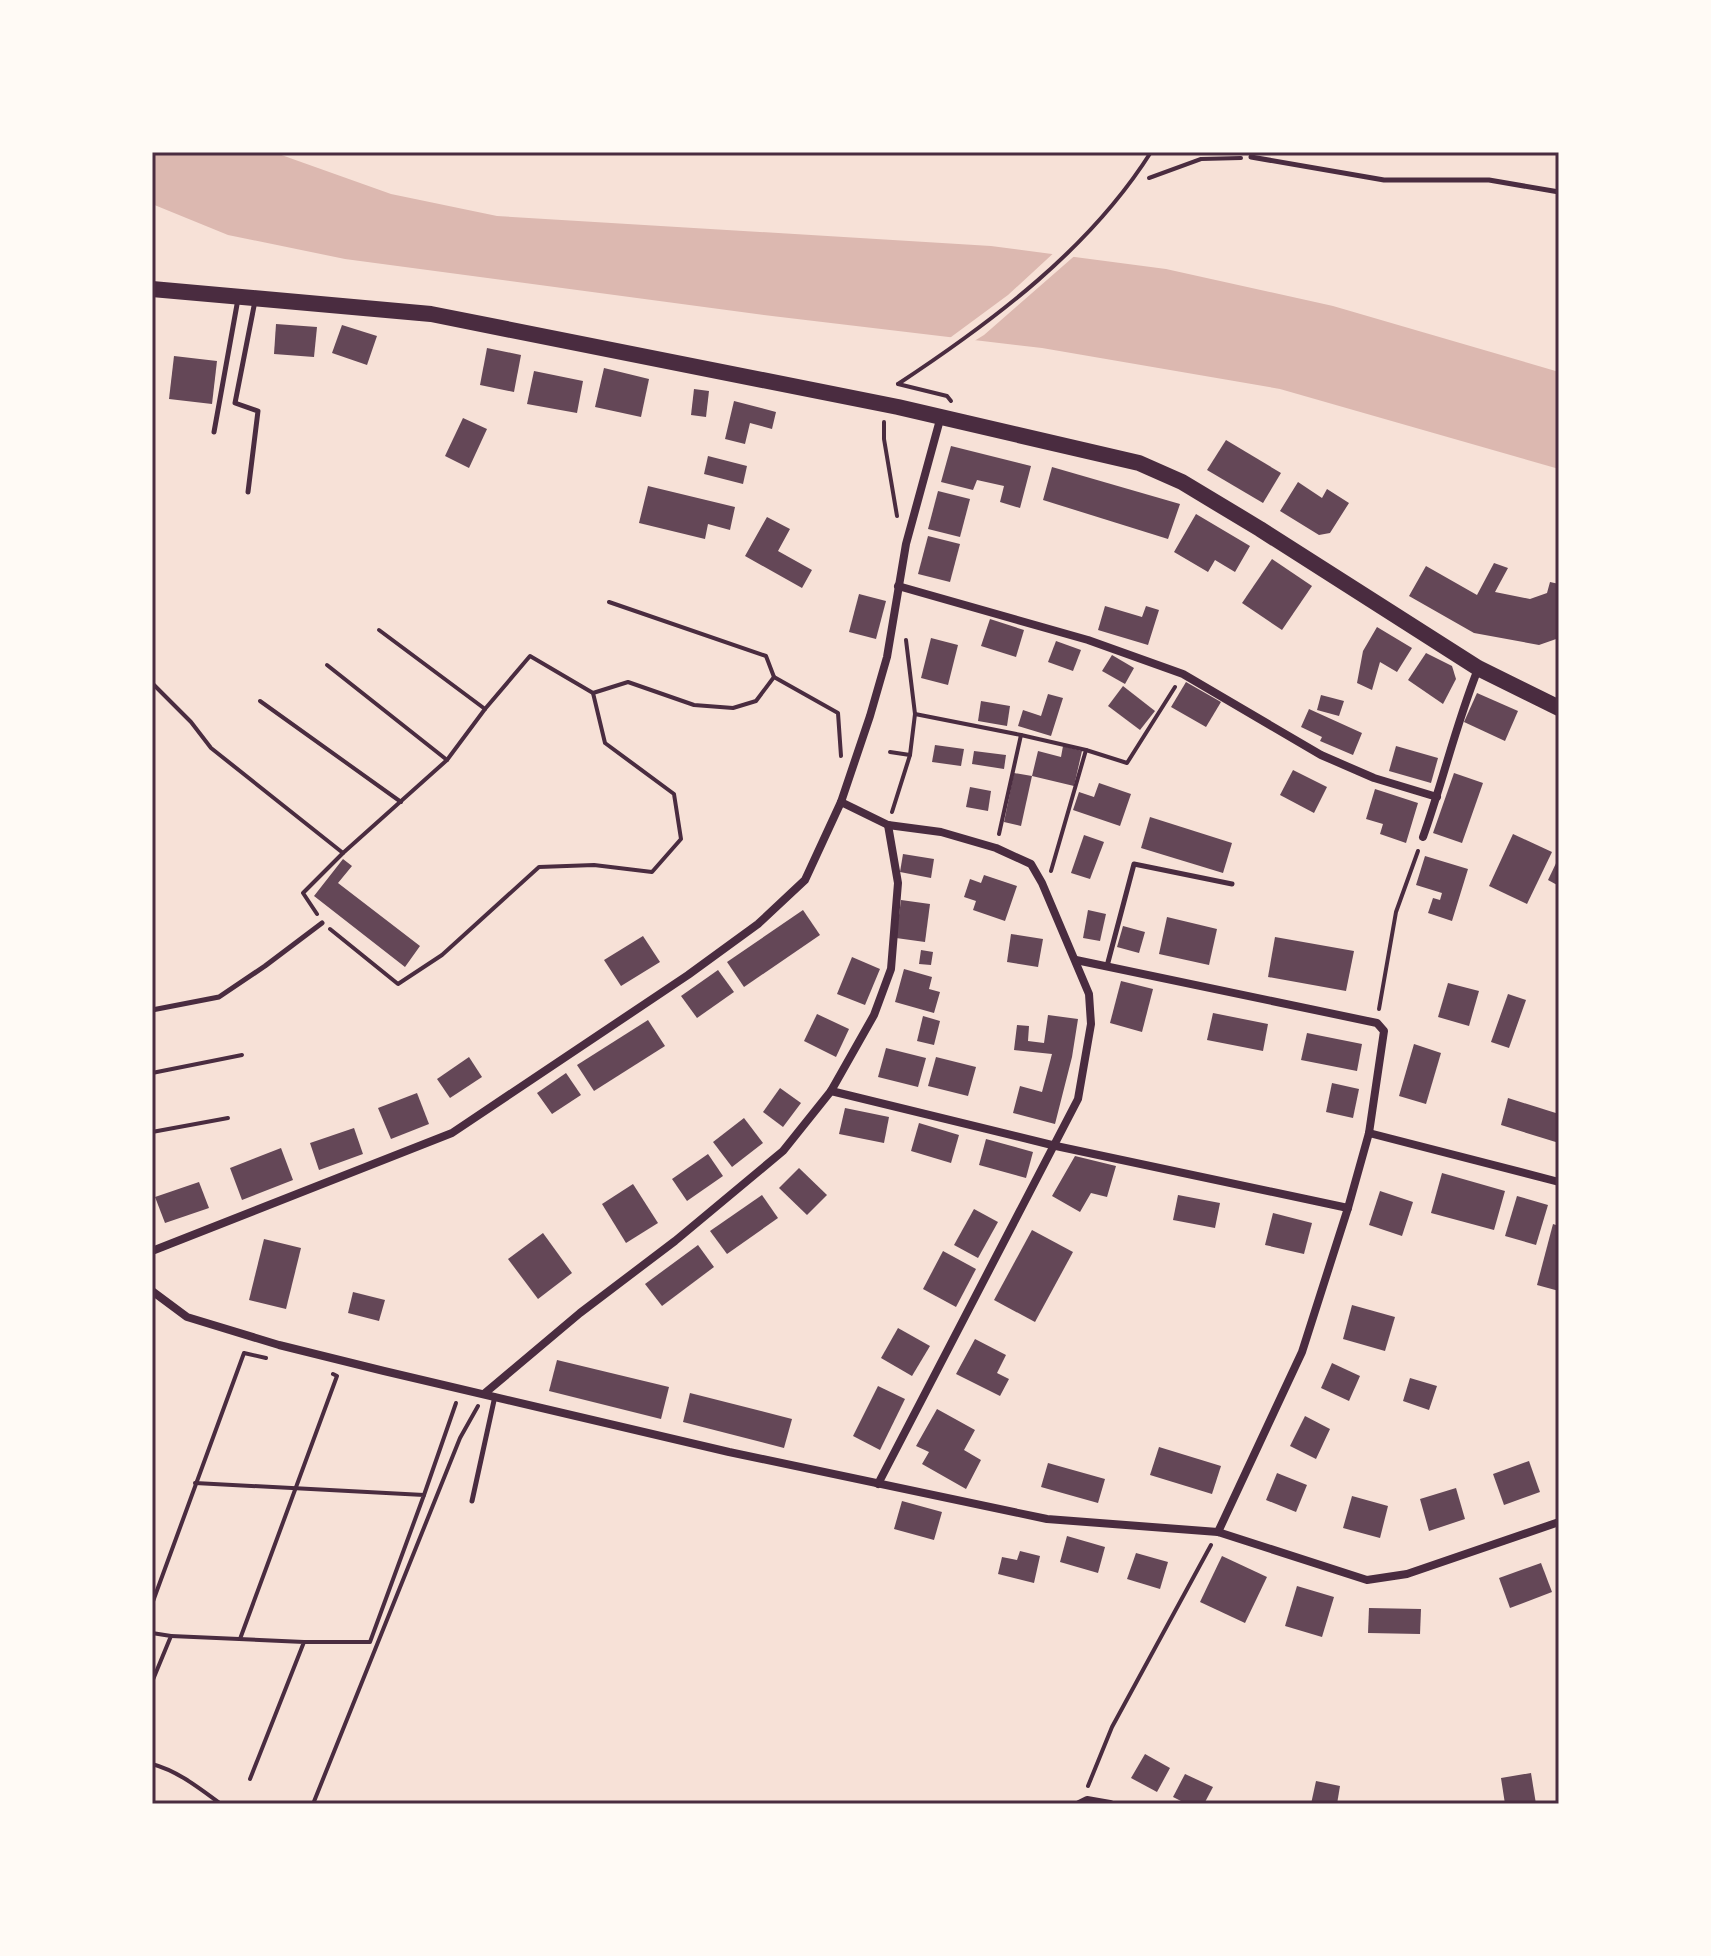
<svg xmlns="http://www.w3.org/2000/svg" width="1711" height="1956" viewBox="0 0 1711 1956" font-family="Rubik,sans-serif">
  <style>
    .water { fill: #dcb8b0 }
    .pier { fill: #f7e1d7 }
    .building { fill: #644757 }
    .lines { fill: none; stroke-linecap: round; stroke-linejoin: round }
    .path { stroke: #4a2c40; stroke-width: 4 }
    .service { stroke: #4a2c40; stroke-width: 5 }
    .minor { stroke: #4a2c40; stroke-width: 8 }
    .primary { stroke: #4a2c40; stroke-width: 16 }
    .neatline { fill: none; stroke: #4a2c40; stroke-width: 3 }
  </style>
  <rect width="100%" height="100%" fill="#f7e1d7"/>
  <path class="water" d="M152 152H273L391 194 497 216 991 246 1166 269 1333 306 1559 372V469L1280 389 1042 348 772 316 345 259 228 235 152 204Z"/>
  <path class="pier" d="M1058 249 1079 252 984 335 971 343 947 340 1008 295Z"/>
  <g class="building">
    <path d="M276 324 317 327 314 357 274 354Z"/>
    <path d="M342 325 377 336 367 365 332 353Z"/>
    <path d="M487 348 521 355 514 392 480 385Z"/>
    <path d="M174 356 217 361 212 404 169 399Z"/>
    <path d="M604 368 649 379 641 417 595 407Z"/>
    <path d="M534 371 583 381 577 413 527 404Z"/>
    <path d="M694 389 709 391 706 417 691 415Z"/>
    <path d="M734 401 776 412 772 429 750 423 745 444 725 439Z"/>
    <path d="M463 418 487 429 469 468 445 456Z"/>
    <path d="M1226 440 1281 473 1263 503 1207 470Z"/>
    <path d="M951 446 1031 466 1020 508 1000 502 1004 486 977 480 973 490 941 482Z"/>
    <path d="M708 456 747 466 743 484 704 474Z"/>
    <path d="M1052 467 1180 504 1168 539 1043 500Z"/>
    <path d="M1298 482 1322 498 1327 489 1349 503 1330 533 1319 535 1280 511Z"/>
    <path d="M648 486 735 507 730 530 708 524 705 539 639 523Z"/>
    <path d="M938 491 970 499 960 537 928 529Z"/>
    <path d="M1196 514 1250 546 1235 572 1215 560 1208 572 1174 552Z"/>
    <path d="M767 517 790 529 778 551 812 570 802 588 745 556Z"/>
    <path d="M928 536 960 544 950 582 918 574Z"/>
    <path d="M1272 559 1312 586 1282 630 1242 603Z"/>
    <path d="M1494 563 1508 568 1495 592 1530 599 1547 593 1550 582 1559 584V638L1539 645 1474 633 1409 596 1426 566 1477 595Z"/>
    <path d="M859 594 886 601 876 639 849 632Z"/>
    <path d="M1105 606 1142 617 1146 606 1159 610 1148 645 1098 630Z"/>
    <path d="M990 619 1024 630 1016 657 981 646Z"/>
    <path d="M1377 627 1412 648 1397 672 1380 662 1372 690 1357 683 1363 651Z"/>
    <path d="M931 638 958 645 948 685 921 678Z"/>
    <path d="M1056 641 1081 650 1073 671 1048 662Z"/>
    <path d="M1426 653 1452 666 1456 679 1443 704 1408 680Z"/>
    <path d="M1112 655 1134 668 1125 684 1102 671Z"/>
    <path d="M1186 682 1221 702 1206 727 1171 707Z"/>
    <path d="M1123 686 1155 711 1140 730 1108 706Z"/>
    <path d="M1477 693 1518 711 1505 741 1464 722Z"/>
    <path d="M1048 694 1063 698 1051 736 1018 726 1023 710 1041 716Z"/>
    <path d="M1321 695 1344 701 1339 716 1317 710Z"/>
    <path d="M981 701 1010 706 1007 726 978 721Z"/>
    <path d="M1309 709 1362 733 1353 755 1320 741 1322 737 1301 727Z"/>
    <path d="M935 745 964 749 961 766 932 762Z"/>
    <path d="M1063 746 1082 751 1074 786 1032 776 1038 751 1061 757Z"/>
    <path d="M1396 746 1438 758 1431 783 1389 771Z"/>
    <path d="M974 751 1006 755 1004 769 972 764Z"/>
    <path d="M1293 770 1327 787 1314 813 1280 795Z"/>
    <path d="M1014 773 1032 776 1021 826 1004 822Z"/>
    <path d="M1454 773 1483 783 1462 843 1433 833Z"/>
    <path d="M1099 783 1131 794 1120 826 1073 810 1079 792 1094 797Z"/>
    <path d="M970 787 991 791 988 811 966 807Z"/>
    <path d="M1375 789 1418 803 1406 843 1380 834 1383 824 1366 819Z"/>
    <path d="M1150 817 1232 843 1223 873 1141 848Z"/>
    <path d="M1513 834 1552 852 1527 904 1489 886Z"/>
    <path d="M1084 835 1104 842 1090 879 1071 873Z"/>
    <path d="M903 854 934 859 931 878 900 872Z"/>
    <path d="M1425 856 1468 869 1452 921 1428 913 1433 898 1440 900 1442 893 1416 885Z"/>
    <path d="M1559 857V886L1548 880Z"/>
    <path d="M343 859 352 866 338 883 420 946 405 967 314 896Z"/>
    <path d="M984 875 1017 886 1005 921 973 910 976 901 964 897 970 879 981 883Z"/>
    <path d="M901 900 930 904 925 942 896 938Z"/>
    <path d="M803 910 820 935 744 987 727 962Z"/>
    <path d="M1088 910 1106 914 1100 941 1083 938Z"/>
    <path d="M1167 917 1217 929 1209 965 1159 954Z"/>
    <path d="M1123 926 1145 932 1139 953 1117 947Z"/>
    <path d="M1011 934 1043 939 1038 967 1007 962Z"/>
    <path d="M643 936 660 962 621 986 604 960Z"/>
    <path d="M1275 937 1354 951 1346 991 1268 977Z"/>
    <path d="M921 950 933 952 931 965 919 964Z"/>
    <path d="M852 957 880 969 865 1005 837 994Z"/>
    <path d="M904 969 932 977 929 989 940 992 934 1013 895 1002Z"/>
    <path d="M718 970 734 992 697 1018 681 996Z"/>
    <path d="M1121 981 1153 989 1142 1032 1110 1023Z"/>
    <path d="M1448 983 1479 991 1469 1026 1438 1017Z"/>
    <path d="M1508 994 1526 1000 1509 1048 1491 1042Z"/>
    <path d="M1213 1013 1268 1024 1263 1051 1207 1040Z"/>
    <path d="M817 1014 849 1029 836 1057 804 1041Z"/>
    <path d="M1048 1015 1078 1019 1072 1057 1055 1124 1013 1113 1020 1086 1042 1092 1052 1054 1014 1050 1017 1025 1029 1026 1028 1041 1044 1043Z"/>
    <path d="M923 1016 940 1021 934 1045 917 1041Z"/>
    <path d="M648 1020 665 1046 594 1091 577 1065Z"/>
    <path d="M1307 1033 1362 1044 1357 1071 1301 1060Z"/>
    <path d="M1414 1044 1441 1053 1426 1104 1399 1096Z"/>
    <path d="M886 1048 926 1058 918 1087 878 1077Z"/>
    <path d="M469 1057 482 1077 450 1098 437 1079Z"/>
    <path d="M936 1057 976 1067 968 1096 928 1086Z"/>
    <path d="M566 1073 581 1095 552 1114 537 1093Z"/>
    <path d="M1332 1083 1359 1089 1353 1118 1326 1112Z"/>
    <path d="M780 1088 801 1103 783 1127 763 1112Z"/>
    <path d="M417 1093 429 1124 391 1139 378 1108Z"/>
    <path d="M1508 1098 1559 1114V1143L1501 1125Z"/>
    <path d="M845 1108 889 1117 884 1143 839 1134Z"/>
    <path d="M744 1118 763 1143 732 1167 713 1142Z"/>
    <path d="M919 1123 959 1135 951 1163 911 1151Z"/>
    <path d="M354 1128 363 1154 319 1170 310 1143Z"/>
    <path d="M986 1139 1033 1152 1026 1178 979 1165Z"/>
    <path d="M281 1148 293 1180 242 1200 230 1168Z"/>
    <path d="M708 1154 723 1176 687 1201 672 1179Z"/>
    <path d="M1075 1156 1116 1166 1107 1197 1091 1193 1080 1212 1052 1196Z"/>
    <path d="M799 1168 827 1195 807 1215 779 1188Z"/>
    <path d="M1442 1173 1505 1191 1494 1230 1431 1213Z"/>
    <path d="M199 1182 209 1208 165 1223 155 1197Z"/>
    <path d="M633 1184 658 1223 626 1243 602 1204Z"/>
    <path d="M1380 1191 1413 1202 1402 1236 1369 1225Z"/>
    <path d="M762 1195 778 1218 727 1254 710 1231Z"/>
    <path d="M1178 1195 1220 1203 1215 1228 1173 1220Z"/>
    <path d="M1517 1196 1548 1205 1536 1245 1505 1236Z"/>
    <path d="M974 1209 998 1222 978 1258 954 1245Z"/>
    <path d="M1273 1213 1312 1223 1304 1254 1265 1245Z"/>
    <path d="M1553 1224 1559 1226V1291L1537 1285Z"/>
    <path d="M1032 1230 1073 1252 1035 1322 994 1300Z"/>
    <path d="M543 1233 572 1273 538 1299 508 1259Z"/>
    <path d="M264 1239 301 1248 286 1309 249 1300Z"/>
    <path d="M698 1245 714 1267 662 1306 645 1284Z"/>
    <path d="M943 1251 976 1269 956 1307 923 1289Z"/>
    <path d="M353 1292 385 1300 379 1321 348 1313Z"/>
    <path d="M1352 1305 1395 1317 1385 1351 1343 1339Z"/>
    <path d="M898 1328 930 1346 912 1376 881 1358Z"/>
    <path d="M975 1339 1006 1355 997 1373 1009 1379 1000 1396 956 1374Z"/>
    <path d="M557 1360 669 1387 661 1419 549 1391Z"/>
    <path d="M1332 1363 1360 1376 1349 1401 1321 1388Z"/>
    <path d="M1410 1378 1437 1386 1429 1410 1403 1401Z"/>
    <path d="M878 1386 905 1399 880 1450 853 1436Z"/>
    <path d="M690 1393 792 1419 784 1448 683 1422Z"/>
    <path d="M937 1409 975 1430 964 1450 981 1460 966 1489 922 1464 929 1452 916 1446Z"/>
    <path d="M1305 1416 1330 1429 1316 1459 1290 1446Z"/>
    <path d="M1159 1447 1221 1466 1212 1494 1150 1475Z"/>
    <path d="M1529 1461 1540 1492 1504 1505 1493 1474Z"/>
    <path d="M1048 1463 1105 1479 1098 1503 1041 1487Z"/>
    <path d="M1277 1473 1307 1485 1296 1512 1266 1500Z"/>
    <path d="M1456 1488 1465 1519 1429 1531 1420 1499Z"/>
    <path d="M1352 1496 1388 1506 1380 1538 1343 1528Z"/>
    <path d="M902 1501 942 1512 934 1540 894 1529Z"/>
    <path d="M1067 1536 1105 1547 1098 1573 1060 1562Z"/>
    <path d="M1020 1551 1040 1556 1034 1583 998 1574 1002 1557 1017 1560Z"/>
    <path d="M1136 1553 1168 1562 1160 1589 1127 1579Z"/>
    <path d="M1222 1556 1267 1577 1245 1623 1200 1602Z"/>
    <path d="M1541 1563 1552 1592 1510 1608 1499 1578Z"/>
    <path d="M1297 1586 1334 1597 1322 1637 1285 1626Z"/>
    <path d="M1369 1608 1421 1609 1420 1634 1368 1633Z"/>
    <path d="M1145 1754 1170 1768 1157 1792 1131 1778Z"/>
    <path d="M1531 1773 1536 1804H1505L1501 1778Z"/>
    <path d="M1185 1774 1213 1787 1204 1804H1187L1173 1797Z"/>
    <path d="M1316 1781 1340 1786 1337 1804H1311Z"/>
  </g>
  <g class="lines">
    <g class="path">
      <path d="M1149 178 1201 159 1241 158"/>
      <path d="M898 384C992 322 1090 249 1151 152"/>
      <path d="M898 384 947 396 951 401"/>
      <path d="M884 422V439L897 516"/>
      <path d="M609 602 766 656 774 677"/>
      <path d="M379 630 485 709"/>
      <path d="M327 665 447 760"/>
      <path d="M152 683 191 722 211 748 343 853"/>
      <path d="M260 701 401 802"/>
      <path d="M915 714 1021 735"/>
      <path d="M1086 750 1127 763 1175 687"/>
      <path d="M890 752 910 755"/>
      <path d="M892 812 910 755 915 714 906 640"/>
      <path d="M999 834 1021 735 1086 750 1051 871"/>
      <path d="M317 914 303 893 343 853 447 760 485 709 530 656 593 693"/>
      <path d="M330 929 398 984 442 955 539 867 594 865 652 872 681 839 674 794 605 743 593 693 628 682 694 705 733 708 756 701 774 677 838 713 841 756"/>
      <path d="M1379 1009 1396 912 1418 851"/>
      <path d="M152 1073 242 1055"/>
      <path d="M152 1132 228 1118"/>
      <path d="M195 1483 424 1495 370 1642H304"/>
      <path d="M424 1495 456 1403"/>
      <path d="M152 1604 244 1353 266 1358"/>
      <path d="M152 1633 171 1636 152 1682"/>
      <path d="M171 1636 304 1642 250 1779"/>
      <path d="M240 1639 337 1376 333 1374"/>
      <path d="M152 1764C178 1771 199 1788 221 1804"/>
      <path d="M1088 1786 1112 1727 1211 1545"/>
      <path d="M313 1804 460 1438 478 1406"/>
    </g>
    <g class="service">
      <path d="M1251 157 1384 180H1489L1559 192"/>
      <path d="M214 432 238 299"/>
      <path d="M248 492 258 411 235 403 255 301"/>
      <path d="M1107 966 1134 864 1232 884"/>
      <path d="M152 1010 219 997 265 966 322 923"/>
      <path d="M472 1501 495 1396"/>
    </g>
    <g class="minor">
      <path d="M898 586 1088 640 1183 674 1321 755 1374 778 1437 797"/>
      <path d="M841 802 888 825 941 832 996 848 1031 864 1042 883 1089 994 1091 1024 1078 1099 878 1484"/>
      <path d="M1423 837C1443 781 1456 724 1478 669"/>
      <path d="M1076 960 1377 1023 1384 1031 1369 1133 1348 1208 1302 1352 1218 1532"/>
      <path d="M831 1091 1056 1146 1348 1208"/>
      <path d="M1369 1133 1559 1182"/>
      <path d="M152 1251 452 1133 688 975 758 924 805 880 841 802 870 716 887 657 906 544 941 416"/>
      <path d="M152 1291 187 1317 279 1345 384 1371 729 1452 1047 1519 1218 1532 1367 1580 1407 1574 1559 1522"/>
      <path d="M485 1393 580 1313 675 1241 783 1151 831 1091 874 1015 891 969 898 883 888 825"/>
      <path d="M1079 1804 1087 1800 1110 1804"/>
    </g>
    <path class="primary" d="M152 289 431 314 898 407 1139 463 1182 482 1260 529 1478 668 1559 708"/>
  </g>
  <rect width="1711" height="1956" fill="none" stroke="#fffaf5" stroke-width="308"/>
  <rect x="154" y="154" width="1403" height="1648" class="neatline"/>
</svg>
